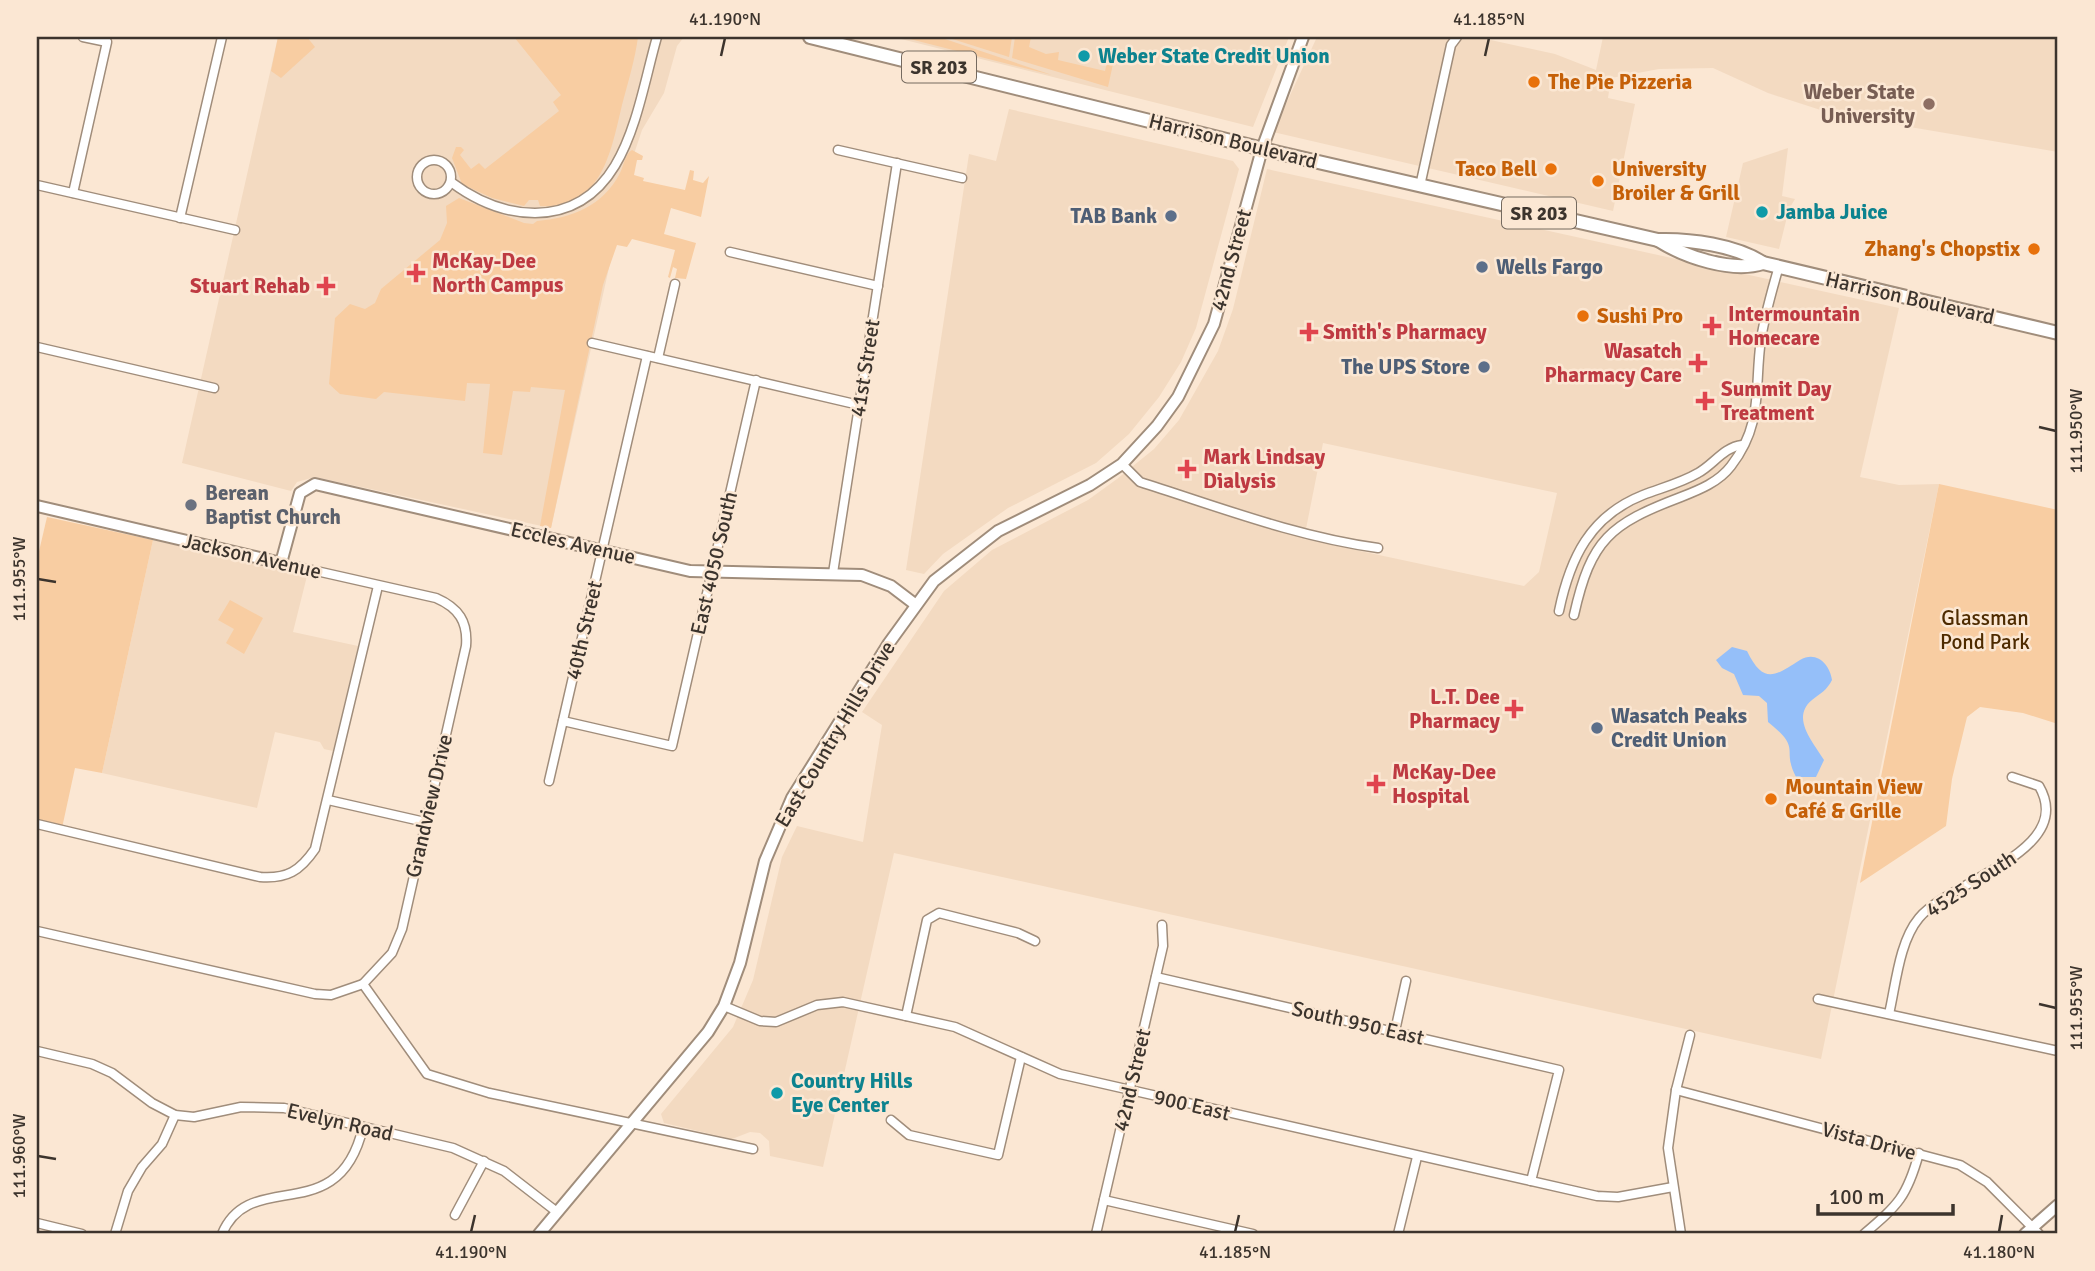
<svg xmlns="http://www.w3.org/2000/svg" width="2095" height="1271" viewBox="0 0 2095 1271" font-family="Signika,sans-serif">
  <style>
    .built { fill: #f3dac1; fill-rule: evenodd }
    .green { fill: #f8cda2 }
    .water { fill: #95bff9 }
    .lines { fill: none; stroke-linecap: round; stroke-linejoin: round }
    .street-casing { stroke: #a08d7b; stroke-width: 11 }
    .secondary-casing { stroke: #a08d7b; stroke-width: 14 }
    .primary-casing { stroke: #a08d7b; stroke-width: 16 }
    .street { stroke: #fff; stroke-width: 8 }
    .secondary { stroke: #fff; stroke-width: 10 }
    .primary { stroke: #fff; stroke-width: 12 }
    .ticks { fill: none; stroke: #3c342d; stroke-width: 2.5 }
    .culture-dot { fill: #0f9aa8; stroke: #fbe7d3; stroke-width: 2.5 }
    .food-dot { fill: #e8710a; stroke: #fbe7d3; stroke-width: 2.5 }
    .education-dot { fill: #8d6e63; stroke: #fbe7d3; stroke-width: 2.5 }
    .service-dot { fill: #5c6f8a; stroke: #fbe7d3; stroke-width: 2.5 }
    .health-dot { fill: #e0444e; stroke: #fbe7d3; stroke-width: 2.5 }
    .worship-dot { fill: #6b7280; stroke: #fbe7d3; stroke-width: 2.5 }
    .labels { text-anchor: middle; stroke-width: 5; stroke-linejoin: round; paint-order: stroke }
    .shield { fill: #fbe7d3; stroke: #756a5f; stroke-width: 2 }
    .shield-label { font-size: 19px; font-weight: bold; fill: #3c342d }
    .culture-label { font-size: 21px; font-weight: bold; fill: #0d838f; stroke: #fbe7d3; text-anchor: start }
    .food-label { font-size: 21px; font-weight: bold; fill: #c56008; stroke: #fbe7d3; text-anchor: start }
    .education-label { font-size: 21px; font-weight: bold; fill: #785e54; stroke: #fbe7d3; text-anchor: end }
    .street-label { font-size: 21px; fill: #3c342d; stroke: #fbe7d3 }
    .service-label { font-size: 21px; font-weight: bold; fill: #4e5e75; stroke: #fbe7d3; text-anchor: end }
    .health-label { font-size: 21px; font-weight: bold; fill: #be3a42; stroke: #fbe7d3; text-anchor: start }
    .worship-label { font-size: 21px; font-weight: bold; fill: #5b616d; stroke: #fbe7d3; text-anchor: start }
    .park-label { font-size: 21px; fill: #4e2b00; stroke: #fbe7d3 }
    .neatline { fill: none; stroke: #3c342d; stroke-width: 2.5 }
    .ticks-label { font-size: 18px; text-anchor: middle; fill: #3c342d }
  </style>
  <rect width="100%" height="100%" fill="#fbe7d3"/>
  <g class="built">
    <path d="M278 37H684L677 46 664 93 642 130 635 151 551 528 315 477 297 482 291 491 182 463Z"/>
    <path d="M893 37H1289L1253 127Z"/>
    <path d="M1317 37H1477L1555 54 1596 70 1603 37H2058V152L1833 114 1768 93 1713 68 1659 69 1611 78 1608 98 1635 104 1613 211 1273 132Z"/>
    <path d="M1009 109 1233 161 1239 169 1196 328 1181 362 1159 397 1129 434 1096 463 1008 508 943 554 924 574 906 570 969 154 996 161Z"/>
    <path d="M1788 148 1782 196 1795 199 1789 209 1779 249 1726 237 1743 163Z"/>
    <path d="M1267 169 1899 308 1860 477 1899 485 1939 484 1821 1059 894 853 823 1167 770 1156 769 1141 760 1133 750 1132 732 1139 664 1123 661 1114 733 1027 753 980 782 857 797 826 863 842 882 725 862 712 944 591 992 550 1088 500 1117 479 1154 449 1179 420 1218 351 1233 309ZM1323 443 1557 493 1539 572 1524 586 1304 539Z"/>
    <path d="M153 540 307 576 293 632 358 646 333 751 324 749 320 742 275 732 257 808 102 773Z"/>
  </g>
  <g class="green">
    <path d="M278 37H307L315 47 281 78 271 71Z"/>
    <path d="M514 37H638C635 60 628 82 622 105 611 151 602 210 540 206L538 200H529L524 206 492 198 462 184 452 158 456 147H461L464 150 460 155 471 169 479 163 485 169 559 111 553 102 561 95Z"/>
    <path d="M902 37H939L1052 75Z"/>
    <path d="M946 37H1012L1009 57Z"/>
    <path d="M1015 37H1031L1029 47 1046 54 1059 52 1058 60 1105 71 1107 63 1113 64 1108 87 1012 58Z"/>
    <path d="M632 150 643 156 642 160H637L634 175 644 178 643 181 685 190 690 170 694 171 693 180 703 183 709 176 701 217 671 208 664 234 696 243 686 279 675 278 677 269 673 267 670 278 668 277 675 250 632 239 627 247 617 245 603 285 551 528 540 526 565 390 531 387 530 392 513 391 502 455 483 453 490 384 467 383 465 401 384 392 376 399 340 394 329 384 335 318 350 304 365 309 375 303 381 289 440 240 447 223 446 206 459 198 524 223 533 224 537 221C572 218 603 206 620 173 624 165 625 154 632 150Z"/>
    <path d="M1939 484 2058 510V724L2023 713 1980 707 1967 717 1952 779 1946 826 1860 883Z"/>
    <path d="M47 517 153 540 102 773 75 768 62 828 37 821V560Z"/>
    <path d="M230 600 263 618 244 654 226 643 234 629 218 620Z"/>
  </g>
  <path class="water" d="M1732 647 1747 651C1764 686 1776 675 1800 660 1817 650 1830 665 1832 680 1827 690 1821 693 1812 700 1790 718 1814 743 1824 760L1816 777H1796C1781 748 1803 750 1768 722L1767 703 1759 696 1743 695 1734 674 1722 668 1716 660Z"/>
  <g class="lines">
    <g class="street-casing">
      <g id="street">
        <path d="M838 150 962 178"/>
        <circle cx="434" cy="177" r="17"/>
        <path d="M451 182C475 200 504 213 535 213 627 212 637 106 657 37"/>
        <path d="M37 185 235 230"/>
        <path d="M1420 186 1451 45 1457 37"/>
        <path d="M73 193 107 42 83 37"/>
        <path d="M180 218 222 37"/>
        <path d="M730 252 878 286"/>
        <path d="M592 343 859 405"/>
        <path d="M37 347 214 388"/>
        <path d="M658 358 675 284"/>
        <path d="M1122 464 1140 482C1219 507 1297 537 1378 548"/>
        <path d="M281 563 436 598C459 608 468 622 466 646L402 929 392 953 363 984"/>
        <path d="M833 573 897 163"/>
        <path d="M1559 611C1570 558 1590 516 1643 495 1661 488 1681 483 1698 473 1713 465 1724 447 1742 445"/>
        <path d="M1574 615C1591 539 1610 524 1681 497 1699 490 1719 482 1731 466 1764 423 1754 388 1761 339 1765 314 1772 290 1779 266"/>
        <path d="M563 721 672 746 756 380"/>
        <path d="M549 781 647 356"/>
        <path d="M328 800 425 822"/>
        <path d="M37 824 260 877C287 879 300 871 315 849L378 586"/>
        <path d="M37 931 315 994 331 995 363 984 427 1074 489 1093 753 1149"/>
        <path d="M1156 977 1559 1070 1531 1181"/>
        <path d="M1818 999 2058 1051"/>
        <path d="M724 1006 760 1021 776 1022 817 1005 843 1002 955 1027 1060 1074 1597 1196 1618 1197 1673 1187"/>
        <path d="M1889 1014C1896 984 1899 942 1919 918 1951 880 2077 851 2039 786L2012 777"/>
        <path d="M906 1016 927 920 939 913 1018 933 1035 941"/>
        <path d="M1395 1031 1406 981"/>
        <path d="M37 1051 92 1064 112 1073 152 1103 175 1115 194 1117 241 1107 284 1108 453 1148 504 1171 557 1212"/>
        <path d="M1676 1090 1960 1165 1987 1182 2039 1234"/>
        <path d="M891 1120 909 1135 998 1155 1021 1057"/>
        <path d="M1104 1200 1253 1234"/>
        <path d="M455 1215 484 1161"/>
        <path d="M37 1223 82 1234"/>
        <path d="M115 1234 128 1191 142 1167 162 1144 175 1115"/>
        <path d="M222 1234C250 1166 339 1231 363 1127"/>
        <path d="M1096 1234 1163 946 1162 925"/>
        <path d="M1398 1234 1417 1157"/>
        <path d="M1681 1234 1668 1148 1676 1090 1690 1035"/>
        <path d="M1864 1234C1898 1205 1907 1197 1919 1153"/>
      </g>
    </g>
    <g class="secondary-casing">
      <g id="secondary">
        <path d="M37 506 281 563 300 493 315 484 690 571 862 575 891 586 916 605"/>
        <path d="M539 1234 708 1032 724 1006 740 963 765 861 792 798 889 643 934 581 998 531 1090 485 1122 464 1157 426 1178 397 1214 324 1262 149 1303 37"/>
        <path d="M2025 1234 2058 1205"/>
      </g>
    </g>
    <g class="primary-casing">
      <g id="primary">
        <path d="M810 37 1279 153 1658 240C1690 239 1735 245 1763 263L2058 333"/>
        <path d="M1658 240C1685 257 1732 273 1763 263"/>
      </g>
    </g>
    <use href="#street" class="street"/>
    <use href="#secondary" class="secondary"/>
    <use href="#primary" class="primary"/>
  </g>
  <path class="ticks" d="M721 56 725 38M1485 56 1489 38M2039 427 2056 431M38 579 56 582M2039 1004 2056 1008M38 1156 56 1159M471 1232 475 1215M1235 1232 1239 1215M1999 1232 2002 1215"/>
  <g class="culture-dot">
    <circle cx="1084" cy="56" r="7"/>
    <circle cx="1762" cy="212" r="7"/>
    <circle cx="777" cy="1093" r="7"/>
  </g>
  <g class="food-dot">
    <circle cx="1534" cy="82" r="7"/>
    <circle cx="1551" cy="169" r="7"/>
    <circle cx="1598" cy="181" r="7"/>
    <circle cx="2034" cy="249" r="7"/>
    <circle cx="1583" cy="316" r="7"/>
    <circle cx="1771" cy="799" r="7"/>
  </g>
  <circle class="education-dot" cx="1929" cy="104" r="7"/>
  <g class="service-dot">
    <circle cx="1171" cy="216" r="7"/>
    <circle cx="1482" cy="267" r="7"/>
    <circle cx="1484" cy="367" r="7"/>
    <circle cx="1597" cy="728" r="7"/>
  </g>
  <g class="health-dot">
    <path d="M412.5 262.5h7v7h7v7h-7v7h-7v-7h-7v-7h7z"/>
    <path d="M322.5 275.5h7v7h7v7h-7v7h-7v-7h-7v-7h7z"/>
    <path d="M1708.5 315.5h7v7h7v7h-7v7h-7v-7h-7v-7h7z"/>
    <path d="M1305.5 321.5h7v7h7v7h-7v7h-7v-7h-7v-7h7z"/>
    <path d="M1694.5 352.5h7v7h7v7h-7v7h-7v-7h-7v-7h7z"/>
    <path d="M1701.5 390.5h7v7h7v7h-7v7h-7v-7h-7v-7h7z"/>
    <path d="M1183.5 458.5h7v7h7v7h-7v7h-7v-7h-7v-7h7z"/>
    <path d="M1510.5 698.5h7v7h7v7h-7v7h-7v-7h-7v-7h7z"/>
    <path d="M1372.5 773.5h7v7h7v7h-7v7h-7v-7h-7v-7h7z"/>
  </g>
  <circle class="worship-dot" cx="191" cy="505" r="7"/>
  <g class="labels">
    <g class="shield">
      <rect x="902" y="51.5" width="74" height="31" rx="5"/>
      <rect x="1502" y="197.5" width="74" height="31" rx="5"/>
    </g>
    <g class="shield-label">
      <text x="939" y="74">SR 203</text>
      <text x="1539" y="220">SR 203</text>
    </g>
    <g class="culture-label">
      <text x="1098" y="63">Weber State Credit Union</text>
      <text x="1776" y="219">Jamba Juice</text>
      <text x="791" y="1088">Country Hills<tspan x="791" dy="24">Eye Center</tspan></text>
    </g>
    <g class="food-label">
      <text x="1548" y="89">The Pie Pizzeria</text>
      <text x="1537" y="176" text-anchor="end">Taco Bell</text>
      <text x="1612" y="176">University<tspan x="1612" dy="24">Broiler &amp; Grill</tspan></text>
      <text x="2020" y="256" text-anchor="end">Zhang's Chopstix</text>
      <text x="1597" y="323">Sushi Pro</text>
      <text x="1785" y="794">Mountain View<tspan x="1785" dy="24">Café &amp; Grille</tspan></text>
    </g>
    <g class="education-label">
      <text x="1915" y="99">Weber State<tspan x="1915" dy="24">University</tspan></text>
    </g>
    <g class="street-label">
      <text transform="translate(1233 141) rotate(14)" y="7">Harrison Boulevard</text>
      <text transform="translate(1231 260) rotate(-75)" y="7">42nd Street</text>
      <text transform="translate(1910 298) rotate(13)" y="7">Harrison Boulevard</text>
      <text transform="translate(865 368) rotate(-81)" y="7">41st Street</text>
      <text transform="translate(573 543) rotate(13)" y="7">Eccles Avenue</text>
      <text transform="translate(252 556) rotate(13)" y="7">Jackson Avenue</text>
      <text transform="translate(714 563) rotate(-77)" y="7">East 4050 South</text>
      <text transform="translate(584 630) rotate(-77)" y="7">40th Street</text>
      <text transform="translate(835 734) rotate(-59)" y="7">East Country Hills Drive</text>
      <text transform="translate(429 806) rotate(-77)" y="7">Grandview Drive</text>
      <text transform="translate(1971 884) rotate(-33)" y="7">4525 South</text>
      <text transform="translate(1358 1023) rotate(13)" y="7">South 950 East</text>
      <text transform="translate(1132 1080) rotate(-77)" y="7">42nd Street</text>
      <text transform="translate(1192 1105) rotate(13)" y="7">900 East</text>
      <text transform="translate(340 1122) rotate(13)" y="7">Evelyn Road</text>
      <text transform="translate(1869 1141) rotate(15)" y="7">Vista Drive</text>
    </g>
    <g class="service-label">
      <text x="1157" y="223">TAB Bank</text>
      <text x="1496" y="274" text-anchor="start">Wells Fargo</text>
      <text x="1470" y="374">The UPS Store</text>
      <text x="1611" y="723" text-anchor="start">Wasatch Peaks<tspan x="1611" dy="24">Credit Union</tspan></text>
    </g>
    <g class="health-label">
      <text x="432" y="268">McKay-Dee<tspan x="432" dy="24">North Campus</tspan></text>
      <text x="310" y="293" text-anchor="end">Stuart Rehab</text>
      <text x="1728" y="321">Intermountain<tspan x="1728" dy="24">Homecare</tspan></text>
      <text x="1323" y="339">Smith's Pharmacy</text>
      <text x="1682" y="358" text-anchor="end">Wasatch<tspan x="1682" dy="24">Pharmacy Care</tspan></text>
      <text x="1721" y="396">Summit Day<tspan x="1721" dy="24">Treatment</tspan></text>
      <text x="1203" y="464">Mark Lindsay<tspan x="1203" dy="24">Dialysis</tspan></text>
      <text x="1500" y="704" text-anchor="end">L.T. Dee<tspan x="1500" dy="24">Pharmacy</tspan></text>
      <text x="1392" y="779">McKay-Dee<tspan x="1392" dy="24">Hospital</tspan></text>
    </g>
    <g class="worship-label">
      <text x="205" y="500">Berean<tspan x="205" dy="24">Baptist Church</tspan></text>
    </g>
    <g class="park-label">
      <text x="1985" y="625">Glassman<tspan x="1985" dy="24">Pond Park</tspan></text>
    </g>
  </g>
  <rect width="2095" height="1271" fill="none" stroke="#fbe7d3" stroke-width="77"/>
  <path d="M1818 1204v10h135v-10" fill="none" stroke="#3c342d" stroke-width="3.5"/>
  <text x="1829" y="1204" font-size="21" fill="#3c342d" stroke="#fbe7d3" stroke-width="5" paint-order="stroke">100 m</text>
  <rect x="38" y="38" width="2018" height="1194" class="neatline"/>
  <g class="ticks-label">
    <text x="725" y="25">41.190°N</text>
    <text x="1489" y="25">41.185°N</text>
    <text transform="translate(2076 431) rotate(-90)" y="6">111.950°W</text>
    <text transform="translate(19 579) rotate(-90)" y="6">111.955°W</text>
    <text transform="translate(2076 1008) rotate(-90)" y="6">111.955°W</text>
    <text transform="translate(19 1156) rotate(-90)" y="6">111.960°W</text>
    <text x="471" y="1258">41.190°N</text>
    <text x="1235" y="1258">41.185°N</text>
    <text x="1999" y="1258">41.180°N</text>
  </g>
</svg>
